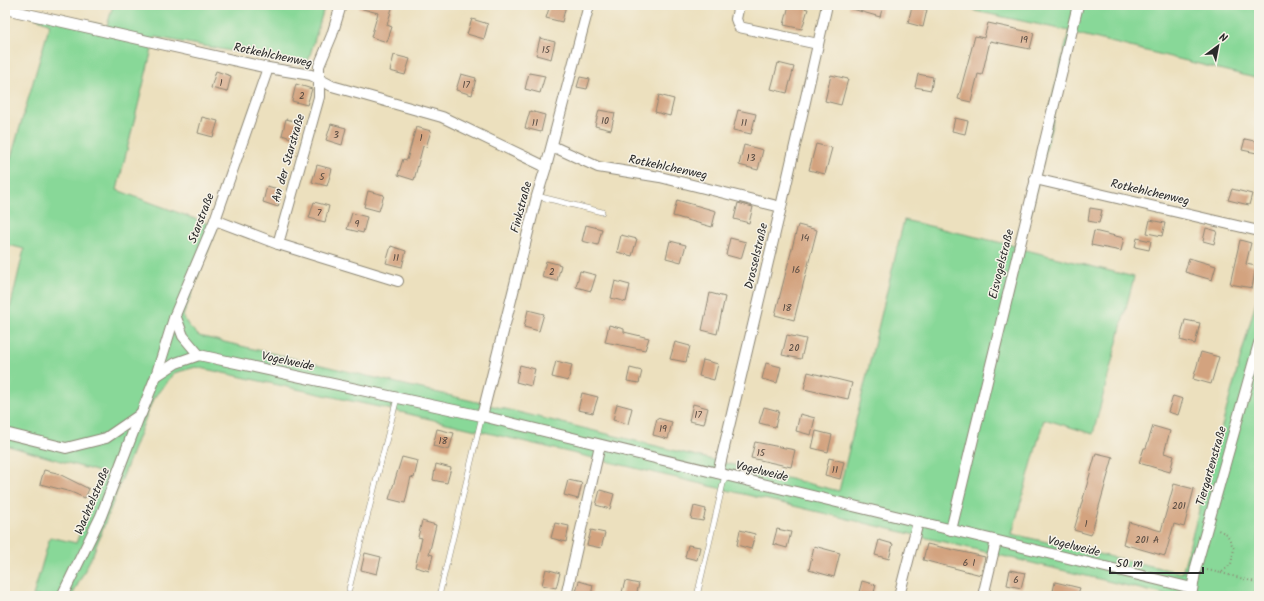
<svg xmlns="http://www.w3.org/2000/svg" width="1264" height="601" viewBox="0 0 1264 601" font-family="Kalam,sans-serif">
  <style>
    .green { fill: #88d898; stroke: #5a8262 }
    .building { fill: #d3a37f }
    .lines { fill: none; stroke-linecap: round; stroke-linejoin: round }
    .service-casing { stroke: #8c8674; stroke-width: 6 }
    .minor-casing { stroke: #8c8674; stroke-width: 12 }
    .path { stroke: #8c8674; stroke-width: 2; stroke-dasharray: 1 3; stroke-linecap: butt }
    .service { stroke: #fff; stroke-width: 5 }
    .minor { stroke: #fff; stroke-width: 10 }
    .labels { text-anchor: middle; stroke-width: 3; stroke-linejoin: round; paint-order: stroke }
    .number-label { font-size: 10px; fill: #554940 }
    .street-label { font-size: 12px; fill: #2b2b2b; stroke: #f7f3e8 }
  </style>
  <rect width="100%" height="100%" fill="#f7f3e8"/>
  <filter id="ink" filterUnits="userSpaceOnUse"><feTurbulence type="fractalNoise" baseFrequency=".025" numOctaves="2"/><feDisplacementMap in="SourceGraphic" scale="8" xChannelSelector="R" yChannelSelector="G"/><feConvolveMatrix kernelMatrix="1 2 1 2 8 2 1 2 1" color-interpolation-filters="sRGB"/></filter>
  <filter id="wash" filterUnits="userSpaceOnUse"><feTurbulence type="fractalNoise" baseFrequency=".012" numOctaves="4" result="noise"/><feDisplacementMap in="SourceGraphic" scale="16" xChannelSelector="R" yChannelSelector="G"/><feGaussianBlur stdDeviation="0.9" result="paint"/><feColorMatrix in="noise" values="0 0 0 0 0 0 0 0 0 0 0 0 0 0 0 0 0 1.4 0 .05"/><feComposite in="paint" operator="in"/></filter>
  <g filter="url(#wash)">
    <rect width="100%" height="100%" fill="#ece0be"/>
    <path class="green" d="M7 5 107 26 113 5H325L307 65 155 37 117 190 217 227 183 316 188 325 199 336 481 403 839 491 904 220 1015 246 1069 31 975 11 974 5H1259V79L1074 33 1022 249 1134 277 1093 434 1044 419 1012 534 1182 573 1259 290V596H1170L388 409 196 367 174 373 153 399 93 554 72 596H33L50 537 76 543 103 473 5 445V330L24 249 5 244V178L50 24Z"/>
    <g id="blocks">
      <g class="building">
        <path d="M360 5H393L387 25 392 27 387 42 371 37 378 13 359 8Z"/>
        <path d="M550 5H566L562 22 546 18Z"/>
        <path d="M789 5 808 9 802 29 784 25Z"/>
        <path d="M849 5H883L880 17 849 8Z"/>
        <path d="M912 6 927 10 923 27 908 23Z"/>
        <path d="M472 19 488 24 484 39 467 34Z"/>
        <path d="M988 23 1034 33 1030 49 990 41 982 75 978 74 971 102 958 99 975 36 984 38Z"/>
        <path d="M540 38 555 42 551 59 536 55Z"/>
        <path d="M394 55 410 59 405 75 390 71Z"/>
        <path d="M778 63 794 67 787 93 771 89Z"/>
        <path d="M216 71 231 76 227 92 211 88Z"/>
        <path d="M529 73 545 76 540 93 525 89Z"/>
        <path d="M461 74 476 78 472 95 456 90Z"/>
        <path d="M918 74 933 77 931 90 915 87Z"/>
        <path d="M831 75 848 79 841 105 825 101Z"/>
        <path d="M580 77 590 79 587 89 577 87Z"/>
        <path d="M296 84 312 89 307 105 292 101Z"/>
        <path d="M659 95 674 99 670 116 655 112Z"/>
        <path d="M599 110 615 113 611 130 595 126Z"/>
        <path d="M738 110 756 114 751 134 733 130Z"/>
        <path d="M530 111 545 115 541 132 525 128Z"/>
        <path d="M202 117 218 121 213 137 198 133Z"/>
        <path d="M955 118 968 121 965 134 952 131Z"/>
        <path d="M286 119 301 123 297 140 282 135Z"/>
        <path d="M331 124 346 128 342 145 326 140Z"/>
        <path d="M416 127 431 131 426 147 423 146 414 180 398 175 403 159 407 160Z"/>
        <path d="M1245 139 1259 142 1257 153 1242 150Z"/>
        <path d="M816 144 832 148 825 174 809 170Z"/>
        <path d="M744 145 763 150 758 170 739 165Z"/>
        <path d="M317 165 332 169 327 186 312 182Z"/>
        <path d="M267 186 282 190 278 207 263 202Z"/>
        <path d="M1232 189 1252 194 1249 205 1228 200Z"/>
        <path d="M368 191 384 195 379 211 364 207Z"/>
        <path d="M677 200 716 211 712 227 673 216Z"/>
        <path d="M314 202 329 206 325 222 309 218Z"/>
        <path d="M738 203 753 207 749 223 734 219Z"/>
        <path d="M1090 208 1102 210 1099 223 1088 221Z"/>
        <path d="M352 213 367 217 363 233 347 229Z"/>
        <path d="M1150 220 1165 223 1162 236 1147 233Z"/>
        <path d="M586 225 602 229 598 245 582 241Z"/>
        <path d="M798 225 817 230 794 320 775 315Z"/>
        <path d="M1206 228 1217 231 1214 244 1203 241Z"/>
        <path d="M1094 231 1124 238 1121 251 1091 245Z"/>
        <path d="M621 235 637 239 632 256 617 252Z"/>
        <path d="M730 238 746 242 741 259 726 255Z"/>
        <path d="M1137 238 1151 241 1149 250 1135 247Z"/>
        <path d="M1240 240 1251 243 1246 264 1256 266 1252 288 1230 284Z"/>
        <path d="M670 241 686 245 681 262 666 258Z"/>
        <path d="M391 246 406 251 402 267 386 263Z"/>
        <path d="M1189 258 1216 266 1212 280 1185 272Z"/>
        <path d="M546 261 561 265 557 281 542 277Z"/>
        <path d="M580 271 596 275 591 291 576 287Z"/>
        <path d="M615 281 630 285 626 302 611 298Z"/>
        <path d="M710 293 725 297 717 334 702 330Z"/>
        <path d="M528 310 544 314 539 331 524 327Z"/>
        <path d="M1185 320 1200 323 1195 344 1180 340Z"/>
        <path d="M609 325 624 329V332L649 338 645 350 605 342Z"/>
        <path d="M787 335 806 339 801 359 782 355Z"/>
        <path d="M675 342 690 346 686 362 670 359Z"/>
        <path d="M1201 352 1219 357 1211 384 1193 379Z"/>
        <path d="M703 360 718 364 714 380 699 376Z"/>
        <path d="M556 361 572 365 568 381 552 377Z"/>
        <path d="M766 363 781 367 777 383 762 379Z"/>
        <path d="M520 365 535 369 531 386 516 382Z"/>
        <path d="M630 368 642 371 639 383 627 381Z"/>
        <path d="M808 372 852 383 848 399 804 389Z"/>
        <path d="M582 393 598 397 593 413 578 410Z"/>
        <path d="M1173 396 1183 399 1178 415 1168 412Z"/>
        <path d="M617 404 632 408 628 424 613 420Z"/>
        <path d="M693 404 708 408 704 424 689 421Z"/>
        <path d="M764 407 779 411 775 427 759 423Z"/>
        <path d="M800 414 815 418 811 435 796 431Z"/>
        <path d="M657 418 672 422 668 439 653 435Z"/>
        <path d="M1153 426 1170 431 1164 453 1174 456 1170 472 1139 463 1144 448H1146Z"/>
        <path d="M437 429 454 433 449 450 433 446Z"/>
        <path d="M816 431 832 435 828 452 812 448Z"/>
        <path d="M755 442 795 450 791 467 751 458Z"/>
        <path d="M1096 453 1113 457 1091 535 1074 530Z"/>
        <path d="M402 457 418 461 414 478 411 477 405 503 389 499Z"/>
        <path d="M829 458 844 462 840 479 825 475Z"/>
        <path d="M436 464 451 468 447 483 433 480Z"/>
        <path d="M44 470 57 473 89 489 85 498 71 492 40 484Z"/>
        <path d="M568 480 582 483 578 499 564 495Z"/>
        <path d="M1174 484 1194 489 1184 527 1174 524 1165 556 1123 544 1129 522 1161 531Z"/>
        <path d="M600 490 614 494 610 509 596 505Z"/>
        <path d="M694 506 706 509 703 521 691 519Z"/>
        <path d="M422 521 436 525 429 554 433 555 429 571 415 567 422 538 418 537Z"/>
        <path d="M555 523 569 526 566 542 551 538Z"/>
        <path d="M777 529 791 532 787 548 773 544Z"/>
        <path d="M591 530 605 533 601 548 587 545Z"/>
        <path d="M740 530 755 534 751 549 737 545Z"/>
        <path d="M879 540 893 544 889 559 875 555Z"/>
        <path d="M927 544 985 557 981 575 923 560Z"/>
        <path d="M688 545 700 547 697 560 685 557Z"/>
        <path d="M814 546 840 553 834 577 809 570Z"/>
        <path d="M365 553 381 557 377 574 361 570Z"/>
        <path d="M546 569 560 573 556 588 542 585Z"/>
        <path d="M1010 570 1025 573 1021 588 1007 585Z"/>
        <path d="M579 581 593 585 591 596H575Z"/>
        <path d="M625 581 639 584 636 596H621Z"/>
        <path d="M862 581 876 585 873 596H858Z"/>
        <path d="M1055 582 1080 588 1077 596H1052Z"/>
      </g>
    </g>
  </g>
  <g filter="url(#ink)">
    <use href="#blocks" fill-opacity="0" stroke="#8c8674" stroke-width="1"/>
    <g class="lines">
      <g class="service-casing">
        <g id="service">
          <path d="M537 196 602 212"/>
          <path d="M349 589 397 398"/>
          <path d="M439 596 482 416"/>
          <path d="M697 596 725 475"/>
        </g>
      </g>
      <g class="minor-casing">
        <g id="minor">
          <path d="M739 5 736 19 739 27 818 44"/>
          <path d="M5 9 268 68 311 75 332 86 442 117 546 167"/>
          <path d="M552 146 598 167 660 177 781 207"/>
          <path d="M1035 179 1259 231"/>
          <path d="M215 220 278 244 398 281"/>
          <path d="M278 244 319 97V66L332 35 341 5"/>
          <path d="M175 315 183 336 199 355"/>
          <path d="M156 376 175 315 215 220 268 68"/>
          <path d="M482 416 537 196 546 167 589 5"/>
          <path d="M5 433 66 448 106 438 141 414 156 376 176 363 199 355 482 416 1192 588"/>
          <path d="M718 473 781 207 827 5"/>
          <path d="M951 530 1078 5"/>
          <path d="M62 596 101 516 140 414"/>
          <path d="M566 596 600 445"/>
          <path d="M899 596 918 522"/>
          <path d="M983 596 996 541"/>
          <path d="M1191 596 1196 567 1259 343"/>
        </g>
      </g>
      <g class="path">
        <path d="M1207 570 1221 573 1231 564 1234 549 1227 534 1218 530"/>
        <path d="M1221 573 1259 583"/>
      </g>
      <use href="#service" class="service"/>
      <use href="#minor" class="minor"/>
    </g>
  </g>
  <g class="labels">
    <g class="number-label">
      <text x="1024" y="43">19</text>
      <text x="546" y="53">15</text>
      <text x="221" y="86">1</text>
      <text x="466" y="88">17</text>
      <text x="302" y="99">2</text>
      <text x="605" y="124">10</text>
      <text x="535" y="126">11</text>
      <text x="744" y="126">11</text>
      <text x="336" y="138">3</text>
      <text x="421" y="141">1</text>
      <text x="751" y="161">13</text>
      <text x="322" y="180">5</text>
      <text x="319" y="216">7</text>
      <text x="357" y="227">9</text>
      <text x="805" y="241">14</text>
      <text x="396" y="261">11</text>
      <text x="796" y="273">16</text>
      <text x="552" y="275">2</text>
      <text x="787" y="311">18</text>
      <text x="794" y="351">20</text>
      <text x="698" y="418">17</text>
      <text x="663" y="432">19</text>
      <text x="443" y="444">18</text>
      <text x="761" y="456">15</text>
      <text x="835" y="473">11</text>
      <text x="1179" y="509">201</text>
      <text x="1086" y="527">1</text>
      <text x="1147" y="543">201 A</text>
      <text x="969" y="566">6 I</text>
      <text x="1016" y="583">6</text>
    </g>
    <g class="street-label">
      <text transform="translate(273 55) rotate(12)" y="4">Rotkehlchenweg</text>
      <text transform="translate(288 158) rotate(-74)" y="4">An der Starstraße</text>
      <text transform="translate(668 167) rotate(12)" y="4">Rotkehlchenweg</text>
      <text transform="translate(1150 192) rotate(13)" y="4">Rotkehlchenweg</text>
      <text transform="translate(521 207) rotate(-75)" y="4">Finkstraße</text>
      <text transform="translate(201 218) rotate(-69)" y="4">Starstraße</text>
      <text transform="translate(756 256) rotate(-77)" y="4">Drosselstraße</text>
      <text transform="translate(1001 264) rotate(-76)" y="4">Eisvogelstraße</text>
      <text transform="translate(288 361) rotate(12)" y="4">Vogelweide</text>
      <text transform="translate(1211 466) rotate(-74)" y="4">Tiergartenstraße</text>
      <text transform="translate(762 471) rotate(14)" y="4">Vogelweide</text>
      <text transform="translate(92 501) rotate(-67)" y="4">Wachtelstraße</text>
      <text transform="translate(1074 546) rotate(14)" y="4">Vogelweide</text>
    </g>
  </g>
  <rect width="1264" height="601" fill="none" stroke="#f7f3e8" stroke-width="20"/>
  <g transform="translate(1218 46) rotate(32)" stroke="#f7f3e8" stroke-width="3" paint-order="stroke">
  <path d="M0-3L7 15L0 10L-7 15Z" fill="#2b2b2b"/>
  <text y="-6" font-size="11" font-weight="bold" text-anchor="middle" fill="#2b2b2b">N</text>
  </g>
  <path d="M1110 567v6h93v-6" fill="none" stroke="#2b2b2b" stroke-width="2"/>
  <text x="1116" y="567" font-size="12" fill="#2b2b2b" stroke="#f7f3e8" stroke-width="3" paint-order="stroke">50 m</text>
</svg>
